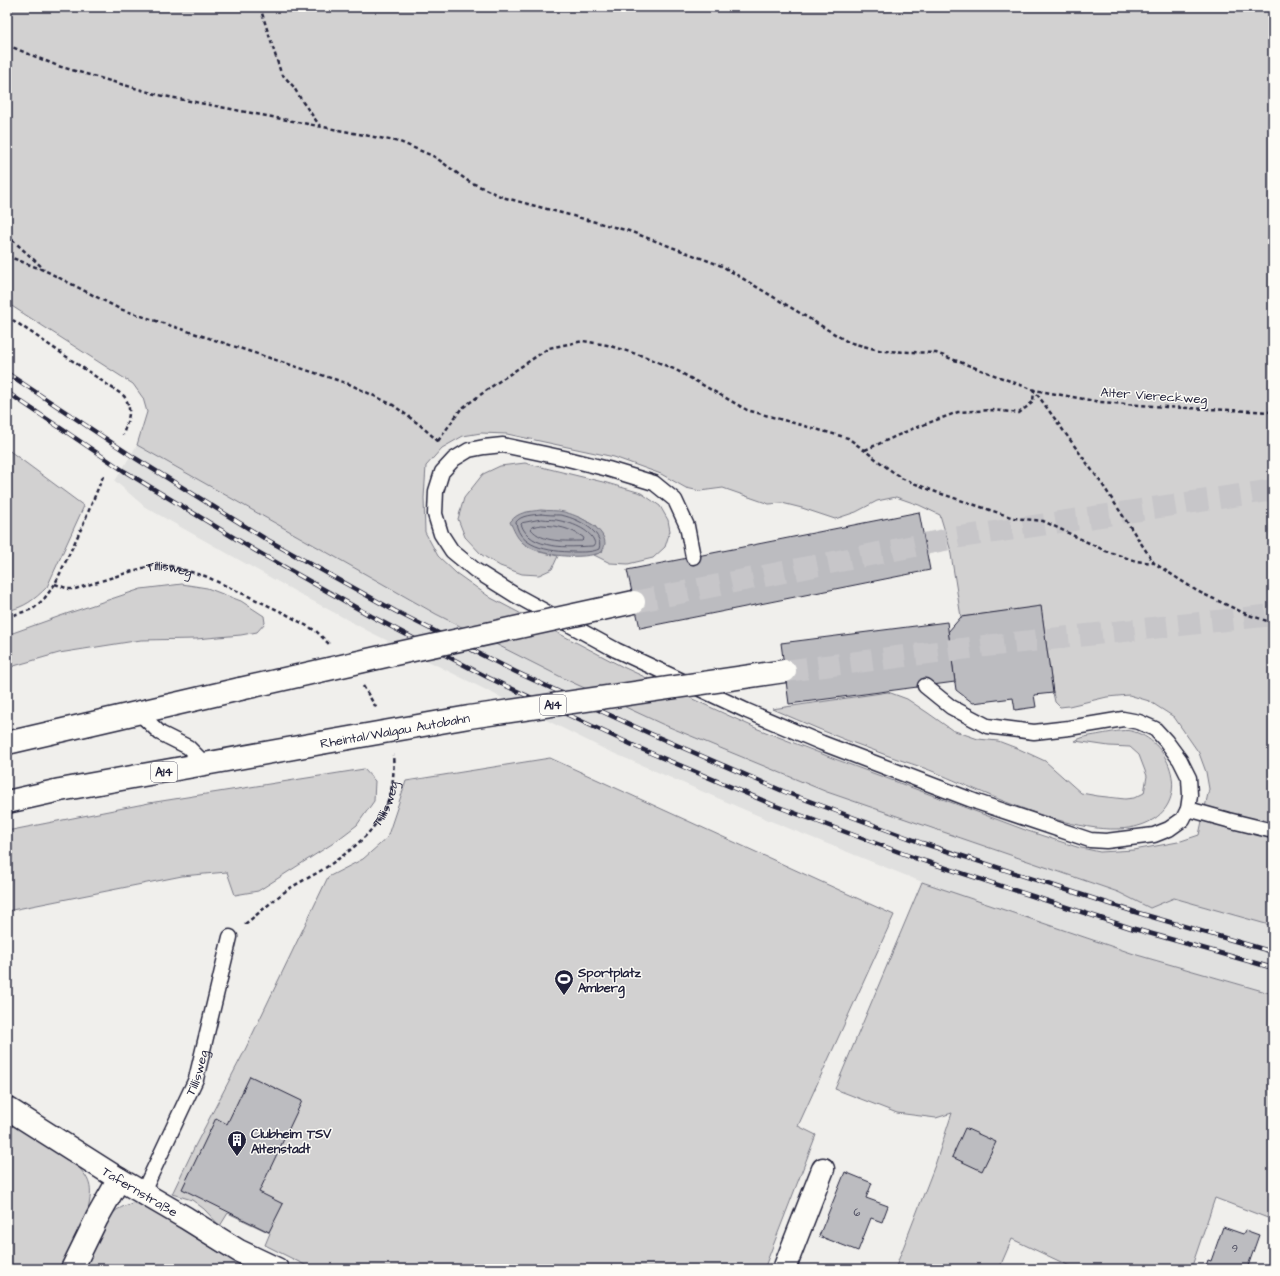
<svg xmlns="http://www.w3.org/2000/svg" width="1280" height="1276" viewBox="0 0 1280 1276" font-family="'Architects Daughter',sans-serif">
  <style>
    .built { fill: #e0e0df }
    .green { fill: #d2d1d1; stroke: #7a7a86; fill-rule: evenodd }
    .water { fill: #a9a9b0; stroke: #737381 }
    .lines { fill: none; stroke-linecap: round; stroke-linejoin: round }
    .shore { stroke: #58586a; stroke-width: 1 }
    .building { fill: #bcbcc0; stroke: #22223b }
    .highway-tunnel { stroke: #c7c6c9; stroke-width: 22; stroke-dasharray: 22 11; stroke-linecap: butt }
    .lane-casing { stroke: #22223b; stroke-width: 17 }
    .street-casing { stroke: #22223b; stroke-width: 25 }
    .highway-casing { stroke: #22223b; stroke-width: 25 }
    .path { stroke: #22223b; stroke-width: 2.5; stroke-dasharray: 4 3; stroke-linecap: butt }
    .lane { stroke: #fdfcf7; stroke-width: 14 }
    .street { stroke: #fdfcf7; stroke-width: 22 }
    .highway { stroke: #fdfcf7; stroke-width: 22 }
    .rail-casing { stroke: #22223b; stroke-width: 4.5 }
    .rail { stroke: #fdfcf7; stroke-width: 3; stroke-dasharray: 9; stroke-linecap: butt }
    .highway-bridge-casing { stroke: #22223b; stroke-width: 25; stroke-linecap: butt }
    .highway-bridge { stroke: #fdfcf7; stroke-width: 22 }
    .labels { text-anchor: middle; stroke-width: 3; stroke-linejoin: round; paint-order: stroke }
    .number-label { font-size: 11px; fill: #48485c }
    .shield { fill: #fdfcf7; stroke: #646373; stroke-width: 1 }
    .shield-label { font-size: 12px; font-weight: bold; fill: #22223b }
    .street-label { font-size: 13px; fill: #22223b; stroke: #fdfcf7 }
    .poi-label { font-size: 13px; font-weight: bold; fill: #22223b; stroke: #fdfcf7; text-anchor: start }
  </style>
  <rect width="100%" height="100%" fill="#f0efec"/>
  <filter id="ink" filterUnits="userSpaceOnUse"><feTurbulence type="fractalNoise" baseFrequency=".025" numOctaves="2"/><feDisplacementMap in="SourceGraphic" scale="8" xChannelSelector="R" yChannelSelector="G"/><feConvolveMatrix kernelMatrix="1 2 1 2 8 2 1 2 1" color-interpolation-filters="sRGB"/></filter>
  <g filter="url(#ink)">
    <path class="built" d="M137 445 436 614 565 679 662 724 827 792 1118 892 1150 908 1174 898 1273 926V994L1137 955 922 882 773 822 604 749 368 631 298 593 145 507 115 481Z"/>
    <g class="green">
      <path d="M7 7H1273V926L1174 898 1150 908 1118 892 827 792 662 724 565 679 436 614 137 445 147 412 143 398 133 384 7 303ZM481 433 507 434 614 457 661 474 686 488 700 491 723 488 769 504 782 503 802 508 835 519 856 512 877 501 896 497 919 505 940 515 950 548 961 617 1041 607 1053 693 1055 702 1060 707 1069 706 1107 697 1129 695 1149 701 1174 717 1199 753 1206 772 1209 789 1199 835 1178 842 1134 850 1100 852 1077 847 1028 831 835 759 758 729 723 713 623 667 491 598 456 573 438 556 425 532 424 498 426 466 442 448 463 436Z"/>
      <path d="M7 449 84 506 47 587C34 600 25 607 7 611Z"/>
      <path d="M525 463 607 483 641 493 660 506 668 520 670 531 665 547 653 558 628 564 610 563 594 555 602 552V535L595 526 579 517 539 552 558 556 552 569 539 575 522 574 500 566 482 555 465 537 458 519 464 498 483 474 500 466Z"/>
      <path d="M182 584 207 588 241 601 264 616 265 623 257 632 241 635 196 639 141 640 59 653 7 668V635L66 614 141 589Z"/>
      <path d="M888 692 907 699 928 713 952 730 978 739 998 741 1019 749 1045 761 1081 793 1098 796 1125 799 1134 798 1144 793 1147 776 1139 755 1130 747 1109 746 1075 741C1083 736 1092 736 1101 734 1109 733 1124 729 1131 731 1169 739 1190 796 1154 819 1100 854 978 788 924 768 907 762 890 757 873 750 838 738 805 723 772 709Z"/>
      <path d="M550 758 894 915 798 1126 816 1135 764 1269H313L265 1245 270 1233 228 1213 220 1226 204 1209 192 1200 172 1194 195 1146 243 1054 328 877 363 859 387 838 406 781Z"/>
      <path d="M364 769 375 781 374 801 357 825 332 844 258 891 235 895 227 872 182 876 7 911V831L149 803Z"/>
      <path d="M922 882 1137 955 1273 994V1220L1215 1198 1191 1269H1076L1012 1239 999 1269H895L935 1165 952 1113 936 1118 897 1113 835 1089Z"/>
      <path d="M7 1119 74 1163C91 1179 93 1187 88 1210L60 1269H7Z"/>
      <path d="M132 1203C152 1205 167 1221 184 1231 205 1244 226 1257 248 1269H83C90 1254 102 1224 113 1213 118 1208 125 1206 132 1203Z"/>
    </g>
    <path class="water" d="M541 510C548 511 557 510 564 512 577 515 604 527 605 543 605 546 603 549 602 552 584 560 539 557 523 543 516 537 514 530 510 522 519 511 528 512 541 510Z"/>
    <g class="lines">
      <g class="shore">
        <path d="M541 514C548 515 554 515 560 515 574 517 605 531 599 549 593 552 585 552 578 552 556 552 519 550 516 522 521 515 533 515 541 514Z"/>
        <path d="M542 519C548 520 555 519 561 521 572 523 594 531 595 545L592 546C570 547 530 551 521 524L522 523Z"/>
        <path d="M542 525C559 526 569 528 583 537L584 539 582 541C566 541 542 543 531 529L532 527Z"/>
      </g>
    </g>
    <g class="building">
      <path d="M919 512 930 570 640 628 627 570Z"/>
      <path d="M1041 606 1053 693 1034 695 1036 707 1015 710 1013 698 973 703 956 690 948 632 961 617Z"/>
      <path d="M947 622 955 682 789 704 781 643Z"/>
      <path d="M250 1076 302 1101 259 1192 283 1204 269 1232 182 1189 216 1118 227 1124Z"/>
      <path d="M965 1128 996 1142 982 1171 952 1157Z"/>
      <path d="M845 1172 872 1183 866 1198 888 1206 882 1222 871 1218 858 1251 819 1236Z"/>
      <path d="M1223 1227 1243 1234 1245 1230 1259 1235 1247 1269H1205L1208 1260 1211 1261Z"/>
    </g>
    <g class="lines">
      <g class="highway-tunnel">
        <path d="M634 602 954 538 1273 490"/>
        <path d="M785 671 985 646 1273 615"/>
      </g>
      <g class="lane-casing">
        <g id="lane">
          <path d="M693 557 687 526 675 500 654 483 608 469 564 458 503 445 484 447 469 450 454 459 442 472 436 491 435 514 441 534 452 551 475 570 515 595 616 650 747 711 822 743 977 802 1090 840 1106 841 1154 835 1169 829 1183 819 1188 809 1190 795 1189 778 1180 760 1166 741 1155 729 1139 722 1123 719 1069 728 1034 732 987 726 951 707 925 686"/>
          <path d="M138 712 160 733 188 747 205 764"/>
          <path d="M1188 809 1228 820 1273 831"/>
          <path id="s3" d="M143 1192 196 1079 230 937"/>
        </g>
      </g>
      <g class="street-casing">
        <g id="street">
          <path id="s4" d="M7 1108 119 1179 186 1218 239 1251 277 1269"/>
          <path d="M72 1269 97 1218 119 1179"/>
          <path d="M784 1269 823 1169"/>
        </g>
      </g>
      <g class="highway-casing">
        <g id="highway">
          <path d="M7 743 240 689"/>
          <path d="M7 802 60 790 321 743"/>
        </g>
      </g>
      <g class="path">
        <path d="M260 7 281 73 293 86 302 101 320 126"/>
        <path d="M7 45 58 66 159 95 400 142 435 157 468 181 502 197 629 231 722 266 848 342 883 351 936 353 1034 390 1102 484 1154 563 1197 591 1246 614 1273 623"/>
        <path d="M7 235 44 269"/>
        <path d="M7 256 46 271 120 309 349 384 393 405 420 425 439 442"/>
        <path d="M7 316 124 396C134 411 127 420 123 435"/>
        <path d="M438 441 461 409 498 382 549 348 583 341 607 345 646 357 676 370 747 410 848 438 901 478 936 492 1014 518 1043 521 1106 551 1136 561 1153 563"/>
        <path d="M865 450 912 429 958 412 993 410 1019 413 1033 402 1034 390 1100 402 1166 407 1273 412"/>
        <path id="s1" d="M55 584 69 589H75L136 570 154 565 170 566 205 576 284 613 316 631 330 645"/>
        <path d="M7 617 33 609 44 599 55 584 82 527 104 474"/>
        <path d="M363 686 377 709"/>
        <path id="s2" d="M245 924C258 914 270 903 283 893 295 884 309 878 322 870 367 841 398 812 393 755"/>
      </g>
      <use href="#lane" class="lane"/>
      <use href="#street" class="street"/>
      <use href="#highway" class="highway"/>
      <g class="rail-casing">
        <g id="rail">
          <path d="M7 373 135 458 264 538 395 611 458 643 516 672 651 734 785 792 922 843 1135 912 1273 952"/>
          <path d="M7 392 124 471 256 551 371 616 489 678 639 748 776 806 915 858 1131 928 1273 968"/>
        </g>
      </g>
      <use href="#rail" class="rail"/>
      <g class="highway-bridge-casing">
        <g id="highway-bridge">
          <path d="M240 689 390 655 634 602"/>
          <path id="s5" d="M321 743 469 717 785 671"/>
        </g>
      </g>
      <use href="#highway-bridge" class="highway-bridge"/>
    </g>
  </g>
  <defs>
    <g id="stadium-pin" transform="scale(1)"><path d="M0 17L-7.5 6A9.5 9.5 0 1 1 7.5 6Z" fill="#22223b" stroke="#fdfcf7"/><path d="M0-5a6.5 5 0 1 0 0 10a6.5 5 0 1 0 0-10ZM-3.5-1.8h7v3.6h-7Z" fill="#fff"/></g>
    <g id="building-pin" transform="scale(1)"><path d="M0 17L-7.5 6A9.5 9.5 0 1 1 7.5 6Z" fill="#22223b" stroke="#fdfcf7"/><path d="M-4-6H4V6H1V3H-1V6H-4ZM-2.5-4.3h1.7v1.8h-1.7ZM.8-4.3h1.7v1.8H.8ZM-2.5-1h1.7V.8h-1.7ZM.8-1h1.7V.8H.8Z" fill="#fff"/></g>
  </defs>
  <g fill-rule="evenodd">
    <use href="#stadium-pin" x="564" y="979"/>
    <use href="#building-pin" x="237" y="1140"/>
  </g>
  <g class="labels">
    <g class="number-label">
      <text x="857" y="1216">6</text>
      <text x="1235" y="1252">9</text>
    </g>
    <g class="shield">
      <rect x="540" y="695" width="26" height="20" rx="3"/>
      <rect x="151" y="762" width="26" height="20" rx="3"/>
    </g>
    <g class="shield-label">
      <text x="553" y="709">A14</text>
      <text x="164" y="776">A14</text>
    </g>
    <g class="street-label">
      <text transform="translate(1154 395) rotate(4)" y="5">Alter Viereckweg</text>
      <text dy="5" stroke="none"><textPath href="#s1" startOffset="119">Tillisweg</textPath></text>
      <text dy="5" stroke="none"><textPath href="#s5" startOffset="75">Rheintal/Walgau Autobahn</textPath></text>
      <text dy="5" stroke="none"><textPath href="#s2" startOffset="188">Tillisweg</textPath></text>
      <text dy="5" stroke="none"><textPath href="#s3" startOffset="131">Tillisweg</textPath></text>
      <text dy="5" stroke="none"><textPath href="#s4" startOffset="157">Tafernstraße</textPath></text>
    </g>
    <g class="poi-label">
      <text x="578" y="977">Sportplatz<tspan x="578" dy="15">Amberg</tspan></text>
      <text x="251" y="1138">Clubheim TSV<tspan x="251" dy="15">Altenstadt</tspan></text>
    </g>
  </g>
  <rect width="1280" height="1276" fill="none" stroke="#fdfcf7" stroke-width="24"/>
  <rect x="12" y="12" width="1256" height="1252" fill="none" stroke="#22223b" stroke-width="1.5" filter="url(#ink)"/>
</svg>
